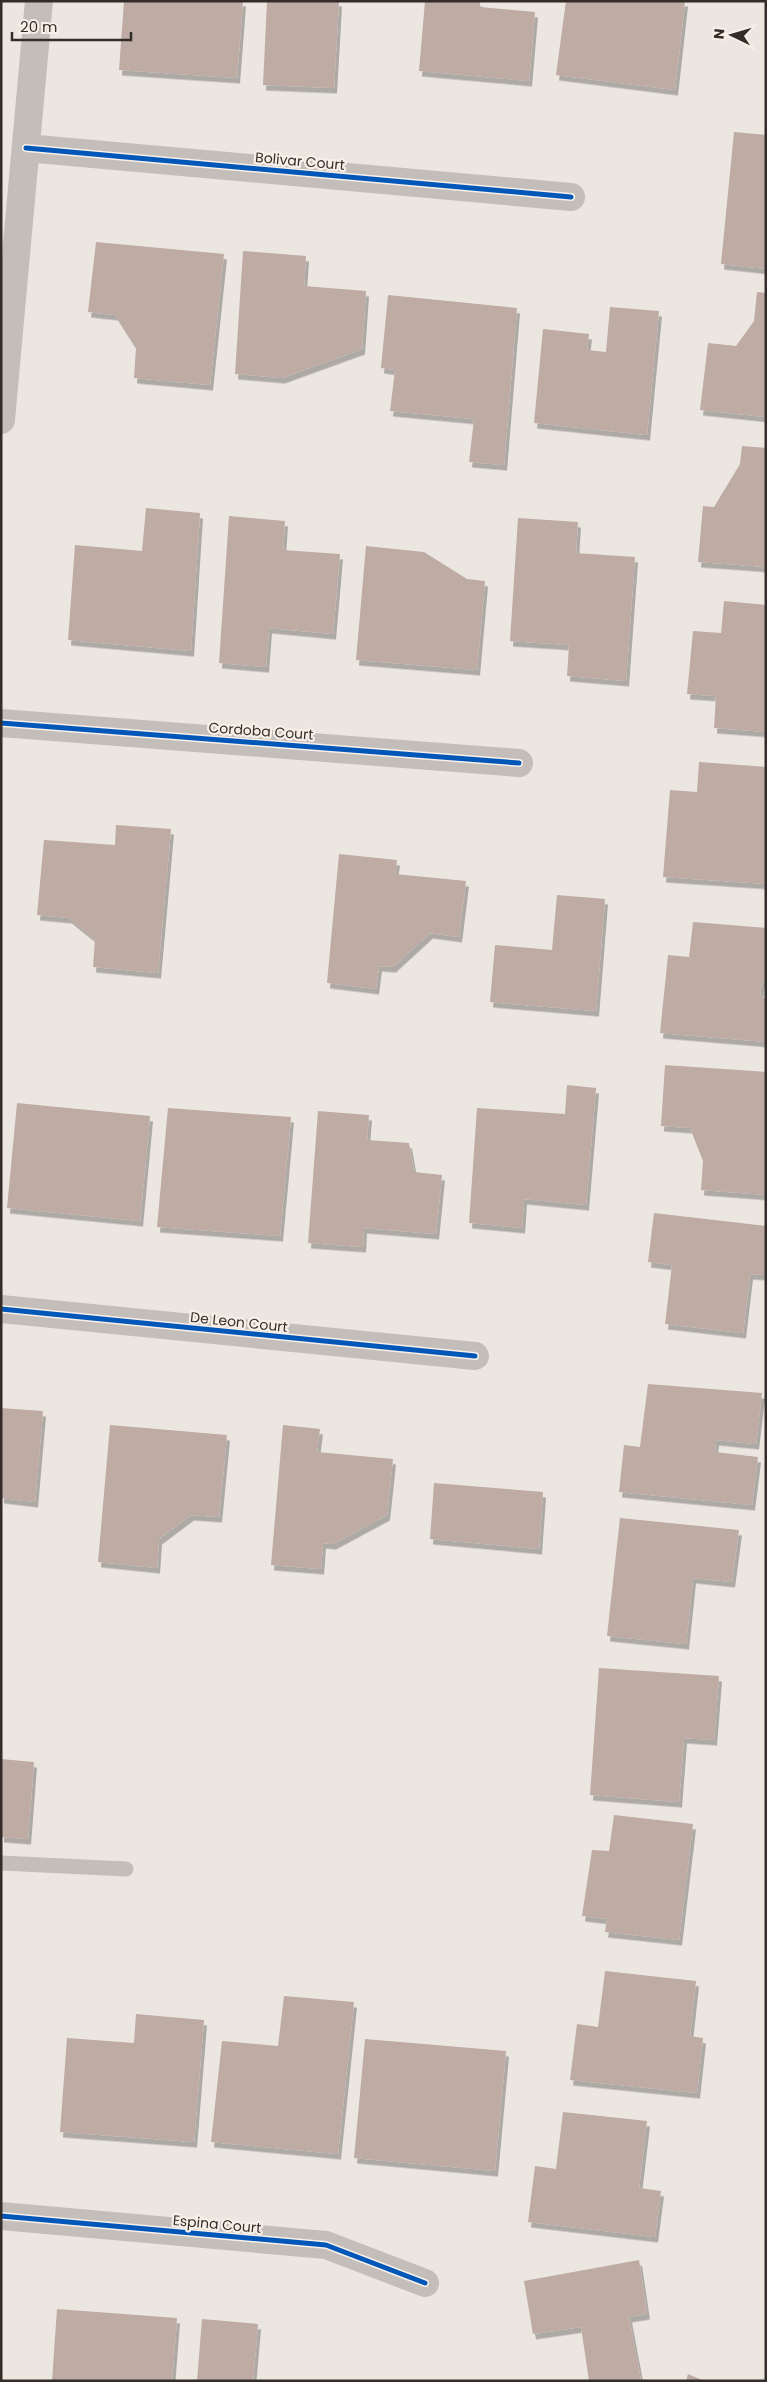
<svg xmlns="http://www.w3.org/2000/svg" width="767" height="2382" viewBox="0 0 767 2382" font-family="Poppins,sans-serif">
  <style>
    .building { fill: #beaba4; filter: url(#shadow) }
    .lines { fill: none; stroke-linecap: round; stroke-linejoin: round }
    .service { stroke: #c4beba; stroke-width: 15 }
    .minor { stroke: #c4beba; stroke-width: 28 }
    .cycleway-casing { stroke: #f8f0e8; stroke-width: 8 }
    .cycleway { stroke: #0057b8; stroke-width: 5 }
    .labels { text-anchor: middle; stroke-width: 4.5; stroke-linejoin: round; paint-order: stroke }
    .street-label { font-size: 14px; fill: #342c28; stroke: #f8f0e8 }
  </style>
  <defs>
    <filter id="shadow"><feDropShadow dx="3" dy="5.5" stdDeviation="0" flood-color="#0004"/></filter>
  </defs>
  <rect width="100%" height="100%" fill="#ece6e0"/>
  <g class="building">
    <path d="M124 1H243L237 78 119 70Z"/>
    <path d="M267 1H339L334 88 263 85Z"/>
    <path d="M425 1H480V7L535 12 529 81 419 71Z"/>
    <path d="M566 1H685L675 90 556 75Z"/>
    <path d="M734 132 766 135V269L721 264Z"/>
    <path d="M96 242 224 254 210 385 134 378 136 348 115 315 88 312Z"/>
    <path d="M243 251 306 256 304 286 366 291 362 349 282 378 235 374Z"/>
    <path d="M757 292 766 293V417L700 410 708 343 736 346 754 321Z"/>
    <path d="M388 295 517 308 504 465 469 462 474 419 390 411 395 370 381 368Z"/>
    <path d="M610 307 659 311 647 435 534 423 543 329 589 334 587 350 606 352Z"/>
    <path d="M742 446 766 448V567L698 562 703 506 714 507 740 464Z"/>
    <path d="M146 508 200 513 191 651 68 640 75 545 142 551Z"/>
    <path d="M229 516 285 521 283 550 340 554 333 634 269 628 266 667 219 663Z"/>
    <path d="M518 518 578 522 576 553 635 557 626 681 567 676 569 645 510 641Z"/>
    <path d="M366 546 424 552 467 579 485 581 477 670 356 660Z"/>
    <path d="M724 601 766 605V732L714 728 716 696 687 694 693 631 721 633Z"/>
    <path d="M699 762 766 767V884L663 877 670 790 697 792Z"/>
    <path d="M116 825 171 829 158 973 93 967 95 939 69 918 37 915 44 840 115 845Z"/>
    <path d="M339 854 397 860 395 874 466 881 459 937 430 933 393 967 379 966 376 989 327 983Z"/>
    <path d="M557 895 605 899 596 1011 490 1002 495 945 552 950Z"/>
    <path d="M693 922 766 928V982L762 981 760 997 766 998V1042L660 1033 668 955 689 957Z"/>
    <path d="M665 1065 766 1072V1195L701 1190 703 1161 690 1128 661 1126Z"/>
    <path d="M567 1085 596 1088 586 1205 524 1199 522 1228 469 1223 477 1108 565 1114Z"/>
    <path d="M17 1103 150 1116 140 1221 7 1208Z"/>
    <path d="M168 1108 291 1117 280 1236 157 1227Z"/>
    <path d="M318 1111 369 1115 367 1140 409 1143 414 1172 442 1175 436 1234 364 1228 363 1247 308 1243Z"/>
    <path d="M654 1213 766 1226V1275L750 1274 743 1333 665 1324 672 1265 648 1262Z"/>
    <path d="M648 1384 762 1393 756 1444 716 1440 715 1452 758 1457 752 1505 619 1492 624 1445 640 1447Z"/>
    <path d="M1 1408 43 1411 35 1502 1 1498Z"/>
    <path d="M110 1425 227 1435 219 1517 191 1515 159 1539 157 1568 98 1562Z"/>
    <path d="M283 1425 320 1429 317 1452 393 1459 387 1515 333 1544 323 1543 321 1569 271 1565Z"/>
    <path d="M434 1483 543 1492 539 1549 430 1539Z"/>
    <path d="M620 1518 739 1530 732 1582 693 1578 686 1644 607 1636Z"/>
    <path d="M599 1668 719 1676 714 1740 684 1738 679 1802 590 1795Z"/>
    <path d="M1 1759 34 1762 28 1839 1 1837Z"/>
    <path d="M614 1815 693 1824 679 1940 605 1932 607 1919 582 1916 592 1850 609 1851Z"/>
    <path d="M605 1971 696 1981 690 2036 703 2038 697 2093 570 2080 577 2024 598 2027Z"/>
    <path d="M284 1996 354 2002 338 2154 211 2142 222 2041 278 2046Z"/>
    <path d="M136 2014 204 2020 194 2142 60 2132 67 2038 134 2043Z"/>
    <path d="M365 2039 506 2051 495 2171 354 2158Z"/>
    <path d="M563 2112 647 2121 639 2188 661 2191 655 2237 528 2222 535 2166 556 2169Z"/>
    <path d="M639 2260 647 2314 629 2317 641 2381H589L581 2327 533 2334 524 2281Z"/>
    <path d="M57 2309 177 2318 172 2381H52Z"/>
    <path d="M202 2319 258 2324 253 2381H197Z"/>
    <path d="M688 2374 704 2381H686Z"/>
  </g>
  <g class="lines">
    <path class="service" d="M1 1863 126 1869"/>
    <g class="minor">
      <path d="M26 148 571 197"/>
      <path d="M1 420 39 1"/>
      <path d="M1 723 519 763"/>
      <path d="M1 1309 475 1356"/>
      <path d="M1 2216 326 2245 425 2283"/>
    </g>
    <g class="cycleway-casing">
      <g id="cycleway">
        <path d="M26 148 571 197"/>
        <path d="M1 723 519 763"/>
        <path d="M1 1309 475 1356"/>
        <path d="M1 2216 326 2245 425 2283"/>
      </g>
    </g>
    <use href="#cycleway" class="cycleway"/>
  </g>
  <g class="labels">
    <g class="street-label">
      <text transform="translate(300 161) rotate(5)" y="5">Bolivar Court</text>
      <text transform="translate(261 731) rotate(4)" y="5">Cordoba Court</text>
      <text transform="translate(239 1322) rotate(6)" y="5">De Leon Court</text>
      <text transform="translate(217 2224) rotate(5)" y="5">Espina Court</text>
    </g>
  </g>
  <rect width="767" height="2382" fill="none" stroke="#342c28" stroke-width="5"/>
  <g transform="translate(732 35) rotate(275)" stroke="#f8f0e8" stroke-width="4" paint-order="stroke">
  <path d="M0-4L9 19L0 12L-9 19Z" fill="#342c28"/>
  <text y="-8" font-size="14" font-weight="bold" text-anchor="middle" fill="#342c28">N</text>
  </g>
  <path d="M12 32v8h119v-8" fill="none" stroke="#342c28" stroke-width="2.5"/>
  <text x="20" y="32" font-size="15" fill="#342c28" stroke="#f8f0e8" stroke-width="4" paint-order="stroke">20 m</text>
</svg>
